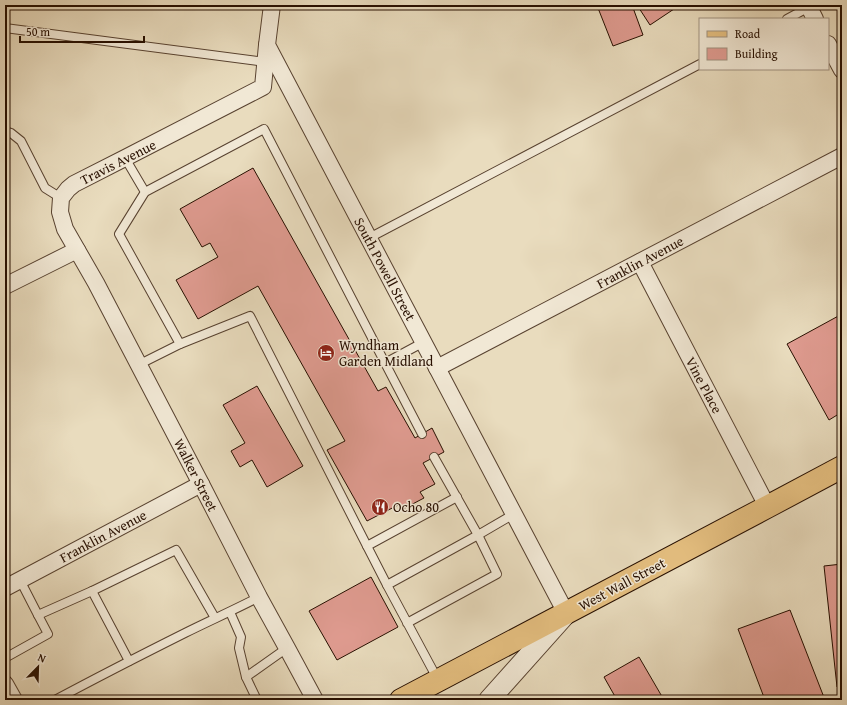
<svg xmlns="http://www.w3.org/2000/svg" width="847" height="705" viewBox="0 0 847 705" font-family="'Gentium Book Plus',serif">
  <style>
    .building { fill: #df9b90; stroke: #270f00 }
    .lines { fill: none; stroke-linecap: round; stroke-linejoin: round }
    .service-casing { stroke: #584230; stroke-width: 10 }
    .minor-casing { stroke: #584230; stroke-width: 18 }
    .tertiary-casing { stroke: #584230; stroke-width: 22 }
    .primary-casing { stroke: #270f00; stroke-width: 24 }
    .service { stroke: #f1e8d5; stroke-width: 8 }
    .minor { stroke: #f1e8d5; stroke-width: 16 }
    .tertiary { stroke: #f1e8d5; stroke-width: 20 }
    .primary { stroke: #e4be7f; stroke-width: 22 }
    .labels { text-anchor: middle; stroke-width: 3; stroke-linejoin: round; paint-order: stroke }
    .street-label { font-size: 14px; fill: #270f00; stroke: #f1e8d5 }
    .poi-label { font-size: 14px; fill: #270f00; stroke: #f1e8d5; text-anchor: start }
  </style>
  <rect width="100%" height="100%" fill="#e9dcbe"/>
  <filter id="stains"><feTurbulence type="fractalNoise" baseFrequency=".005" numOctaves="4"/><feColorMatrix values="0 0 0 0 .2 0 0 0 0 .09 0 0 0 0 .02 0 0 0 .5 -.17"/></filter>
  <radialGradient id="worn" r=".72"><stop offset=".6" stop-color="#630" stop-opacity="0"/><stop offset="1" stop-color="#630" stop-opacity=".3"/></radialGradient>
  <g class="building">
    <path d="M607 5H632L643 35 613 46 598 8Z"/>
    <path d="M637 5H680L650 25Z"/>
    <path d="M253 168 378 391 386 387 415 438 432 428 444 452 423 463 435 484 420 492 424 498 403 509 400 504 367 521 327 450 345 441 258 286 198 319 176 280 218 257 210 243 202 247 180 209Z"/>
    <path d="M842 314V412L829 420 787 344Z"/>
    <path d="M257 386 303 466 267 487 252 460 240 467 231 451 245 443 223 405Z"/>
    <path d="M842 564V686L837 687 824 566Z"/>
    <path d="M371 577 398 627 337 660 309 611Z"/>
    <path d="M790 610 825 700H765L738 629Z"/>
    <path d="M639 657 664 700H617L604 677Z"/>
  </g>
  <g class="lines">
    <g class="service-casing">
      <g id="service">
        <path d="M787 19 811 6"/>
        <path d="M5 28 265 62"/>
        <path d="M5 131 11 133 21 141 45 188 61 198"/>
        <path d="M125 158 145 192 119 234 180 344"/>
        <path d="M145 192 264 129 385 363"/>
        <path d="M369 238 700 64"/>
        <path d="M138 365 180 344 250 316 367 546"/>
        <path d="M422 434 385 363 424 342"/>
        <path d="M434 457 478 535 514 514"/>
        <path d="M20 580 38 615 92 591 129 661"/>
        <path d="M387 585 367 546 457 497"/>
        <path d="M92 591 176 550 215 618"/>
        <path d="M230 612 241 637 239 648 246 677"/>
        <path d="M407 623 497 574 478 535 387 585 438 680"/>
        <path d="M5 658 48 634 38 615"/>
        <path d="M55 700C98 677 141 655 185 633 209 621 234 610 259 597"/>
        <path d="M257 700 246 677 287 648"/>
      </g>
    </g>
    <g class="minor-casing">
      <g id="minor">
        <path d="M272 5 267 45 566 613"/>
        <path d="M808 5 815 19"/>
        <path d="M828 44 842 70"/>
        <path d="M267 45 263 87 125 158 74 184 68 189 61 198 60 212 65 229 96 283 201 484 259 597 287 648 315 700"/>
        <path d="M640 262 766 504 767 507"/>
        <path d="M5 286 77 250"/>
        <path d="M437 368 842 156"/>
        <path d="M5 588 201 484"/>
        <path d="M5 684 14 700"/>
      </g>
    </g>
    <g class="tertiary-casing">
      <path id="tertiary" d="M489 700 564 616"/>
    </g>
    <g class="primary-casing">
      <path id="primary" d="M401 700 767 507 842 467"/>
    </g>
    <use href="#service" class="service"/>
    <use href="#minor" class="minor"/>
    <use href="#tertiary" class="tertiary"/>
    <use href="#primary" class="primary"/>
  </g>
  <defs>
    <g id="hotel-disc" transform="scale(0.9)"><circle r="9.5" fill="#8f2418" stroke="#f1e8d5"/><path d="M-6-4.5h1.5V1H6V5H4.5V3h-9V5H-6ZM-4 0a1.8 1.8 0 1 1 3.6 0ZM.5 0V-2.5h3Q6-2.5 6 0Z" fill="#fff"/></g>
    <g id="restaurant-disc" transform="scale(0.9)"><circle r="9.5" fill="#8f2418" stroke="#f1e8d5"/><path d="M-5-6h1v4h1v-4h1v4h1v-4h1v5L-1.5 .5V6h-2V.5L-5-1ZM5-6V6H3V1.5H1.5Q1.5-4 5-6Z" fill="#fff"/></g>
  </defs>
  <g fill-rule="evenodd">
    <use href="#hotel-disc" x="326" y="353"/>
    <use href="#restaurant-disc" x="380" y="507"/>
  </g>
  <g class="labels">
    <g class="street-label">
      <text transform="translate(118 162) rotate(-27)" y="5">Travis Avenue</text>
      <text transform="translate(640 262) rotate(-28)" y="5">Franklin Avenue</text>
      <text transform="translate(385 269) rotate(62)" y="5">South Powell Street</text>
      <text transform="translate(704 385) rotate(62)" y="5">Vine Place</text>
      <text transform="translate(196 475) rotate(63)" y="5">Walker Street</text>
      <text transform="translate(103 536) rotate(-28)" y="5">Franklin Avenue</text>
      <text transform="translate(622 584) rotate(-28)" y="5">West Wall Street</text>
    </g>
    <g class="poi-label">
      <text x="339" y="350">Wyndham<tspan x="339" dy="16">Garden Midland</tspan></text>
      <text x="393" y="512">Ocho 80</text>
    </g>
  </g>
  <rect width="847" height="705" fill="none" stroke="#e9dcbe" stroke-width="20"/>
  <rect x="6" y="6" width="835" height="693" fill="none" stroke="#270f00" stroke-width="2"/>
  <rect x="10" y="10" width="827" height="685" fill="none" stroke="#270f00"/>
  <rect x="699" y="18" width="130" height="52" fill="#f1e8d5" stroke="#a09180"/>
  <rect x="707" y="31" width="20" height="6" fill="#e4be7f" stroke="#a09180"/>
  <text x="735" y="38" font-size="12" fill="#270f00">Road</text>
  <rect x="707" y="48" width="20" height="12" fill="#df9b90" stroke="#a09180"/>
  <text x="735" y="58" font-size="12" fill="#270f00">Building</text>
  <g transform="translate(38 667) rotate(23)" stroke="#f1e8d5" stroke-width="3" paint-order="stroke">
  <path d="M0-3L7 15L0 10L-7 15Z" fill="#270f00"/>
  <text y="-6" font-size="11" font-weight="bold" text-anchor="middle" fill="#270f00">N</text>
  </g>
  <path d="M20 36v6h124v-6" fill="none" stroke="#270f00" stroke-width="2"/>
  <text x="26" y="36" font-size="12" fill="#270f00" stroke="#f1e8d5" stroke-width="3" paint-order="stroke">50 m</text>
  <rect width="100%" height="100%" filter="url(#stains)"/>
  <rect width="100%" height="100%" fill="url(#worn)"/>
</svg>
